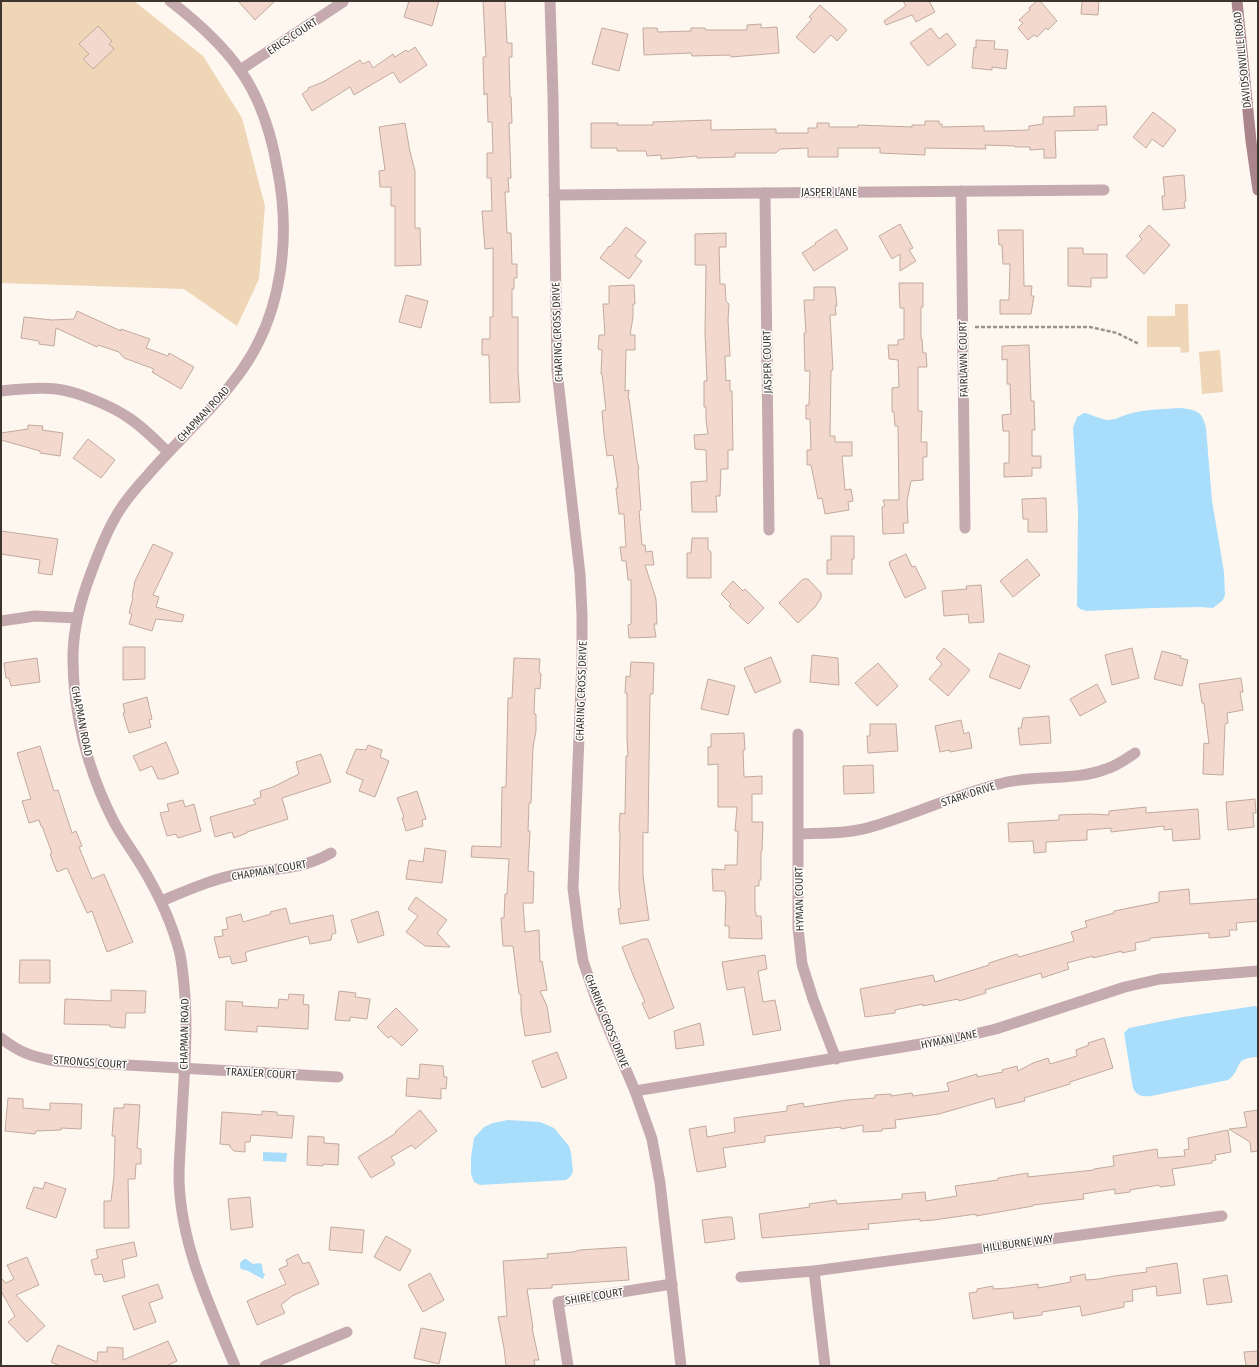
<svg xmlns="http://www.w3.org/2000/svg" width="1259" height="1367" viewBox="0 0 1259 1367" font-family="'Fira Sans Condensed',sans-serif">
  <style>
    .green { fill: #eed6b7 }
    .water { fill: #a8defb }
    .building { fill: #f3d9cd; stroke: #c2aa9e }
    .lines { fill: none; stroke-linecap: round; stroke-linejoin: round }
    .path { stroke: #9a938b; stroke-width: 2.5; stroke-dasharray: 4 2; stroke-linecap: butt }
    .minor { stroke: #c5abb0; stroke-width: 11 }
    .secondary { stroke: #ab858c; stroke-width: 11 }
    .labels { text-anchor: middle; stroke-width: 3; stroke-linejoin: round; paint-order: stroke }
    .street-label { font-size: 11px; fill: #3c362e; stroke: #fff }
  </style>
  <rect width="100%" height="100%" fill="#fef7ef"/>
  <g class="green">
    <path d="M1 1H134L203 56 242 118 265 206 259 279 237 326 184 289 1 283Z"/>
    <path d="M1175 304H1188L1189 352 1181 353 1180 347H1147V316H1175Z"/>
    <path d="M1220 350 1223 392 1202 394 1199 352Z"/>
  </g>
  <g class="water">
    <path d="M1182 408C1198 411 1202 411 1206 428L1212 501 1224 572 1225 595 1223 600 1213 608 1200 607 1152 608 1087 611 1080 609 1077 606 1078 511 1073 428 1077 417 1084 413C1091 414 1102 420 1108 420 1116 420 1121 416 1129 414 1146 409 1165 409 1182 408Z"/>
    <path d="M1255 1006 1258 1008V1057C1232 1058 1243 1069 1228 1080L1151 1096C1142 1097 1137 1096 1133 1088L1124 1033 1129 1028 1183 1017Z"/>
    <path d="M508 1120 540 1122 554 1128 569 1146 571 1153 573 1171 571 1176 566 1180 480 1185 474 1182 471 1174V1157L474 1138 484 1127 493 1123Z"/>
    <path d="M263 1152 287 1153 286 1162 263 1161Z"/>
    <path d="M244 1259H246L253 1264 260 1263 262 1265 263 1273 265 1274 263 1279 248 1271 241 1269 240 1267V1263Z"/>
  </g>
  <g class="building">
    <path d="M238 1H275L255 20Z"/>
    <path d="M409 1H439L432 26 404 17Z"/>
    <path d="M483 1H505L507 43H512V57H509L510 97H511L512 123H509L511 178H508L509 192H505L507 233H511L512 264H517V278H514V289H512V317H518V371L520 402 490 403 489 355H482V339H490V317H493V248L485 249 482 211H492L491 178H487V153H493L492 122H488L487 93 484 95 483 57H486Z"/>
    <path d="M903 1H929L935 12 916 22 912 15 886 25 884 21 906 6Z"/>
    <path d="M1037 1H1040L1057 21 1048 30 1046 28 1037 37 1034 35 1028 40 1018 28 1023 23 1019 20 1030 10 1029 8Z"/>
    <path d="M1082 1H1099L1098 15 1081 14Z"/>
    <path d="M820 5 847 30 837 41 831 35 814 53 796 37 812 19 809 17Z"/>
    <path d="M761 24V28L777 27 779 53 731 57 730 55 692 56 691 53 644 55 643 28H657L658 32 691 31V28H705L706 30H747V25Z"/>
    <path d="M98 26 112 41 109 44 114 49 93 69 83 59 89 54 79 44Z"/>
    <path d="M602 28 628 34 619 71 592 64Z"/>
    <path d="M931 28 939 39 947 33 956 45 928 66 910 43Z"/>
    <path d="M976 40 995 41 994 49 1008 50 1006 69 992 67V70L972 68 974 47 976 48Z"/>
    <path d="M415 47 427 65 400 83 393 72 354 95 350 87 312 111 302 94 309 89 308 88 323 82 360 60 363 64 369 61 373 68 393 54 395 57 406 50 408 52Z"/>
    <path d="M1106 106 1107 125H1098V130L1055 131 1056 158H1044V149L1030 150V147H1015V146L985 145 986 149 925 148V155L880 153V148H838V157H808V148L780 149 776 153H735V157L697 158V156L661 159V155L647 156 646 151H617V148H591V123H618L617 125H653V122L711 120V130L776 129V133H808V128H817V123H829V127H858V125L912 127V125H925V121H939V124H942V127L984 126V131H999L1029 130V126L1043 124V117L1074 116V107Z"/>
    <path d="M1153 112 1176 130 1163 147 1152 139 1146 148 1133 137Z"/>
    <path d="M405 123 410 152 415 171V228H420L421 265 395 266V206H391V187H380L379 171 385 170 379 127Z"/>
    <path d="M1184 175 1186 201 1184 202 1185 208 1163 210 1162 196H1165L1163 177Z"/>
    <path d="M900 224 913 248 909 250 916 261 900 271V254L892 259 879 236Z"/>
    <path d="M1149 225 1170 245 1144 274 1126 256 1142 239 1139 236Z"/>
    <path d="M626 227 646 242 635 256 642 261 629 279 600 258 609 246 610 247Z"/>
    <path d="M836 229 848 249 814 271 802 253 816 244 815 243Z"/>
    <path d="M998 230H1023L1024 286H1032L1031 296H1034L1031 314H1000V300H1009L1010 264H1003L1002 245H999Z"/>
    <path d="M726 233V247H719L720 284H725L726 301 729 304 728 320 730 356H725L726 381 730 380V391H732L733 450H728V469H721L720 496H716L717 512H692L691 482 707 481 706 450 695 449 694 435 708 434 706 420V407H704V381H707L705 333 706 265H695V234Z"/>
    <path d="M1068 248H1083V254H1107V278H1091V287L1068 286Z"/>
    <path d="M899 283H923V307H921V339H922L923 353H926L927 367H918V411H922L921 442H927V457H923V480L911 481 907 501 908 523H903L904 533 883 534 882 507 885 506 883 500H899L898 426H895L894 412H892V388L899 387 898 360 889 359 888 345H898V340L904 339V308H900Z"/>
    <path d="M634 285 635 304H633V317L630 335H635V350H626L625 391 629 390 628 399H629L637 461 639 469H638L641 510 639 511 642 545H645L646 552 652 551 654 565H645L656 599 657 624H654L656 637 629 638 628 625 631 624V580H628L626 561H622L620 547H626L624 514H619L616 488H618L613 455 607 456 604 434 602 411 606 410 602 374H601L602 350 598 349 599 335H605L603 304H609V286Z"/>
    <path d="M814 287H835L837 306H835L836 315H830L833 370H831L830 436H835V442H852V456H842L845 490 851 489 853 501 848 502 849 510 825 514 822 498 818 499 811 465H807V450H811L810 419H806V405H809L810 371H805L804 333H806L804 300H814Z"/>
    <path d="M406 295 428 301 421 328 399 322Z"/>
    <path d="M77 311 121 331V329L150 339 146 348 168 356 169 353 194 367 181 389 152 372 154 369 124 358 119 352 98 345 97 347 56 328 54 346 39 344V341L21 338 24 317 52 320 74 319Z"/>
    <path d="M1029 345 1031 401H1034L1035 430H1032V456H1041V468H1032V476L1004 477V463H1009V431H1003L1002 415 1011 414 1010 384H1007V359L1002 360V346Z"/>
    <path d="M28 425 43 426 42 430 63 433 60 456 40 453V451L1 440V433L28 429Z"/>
    <path d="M88 439 115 460 101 478 73 458Z"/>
    <path d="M1046 498 1047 532H1028V519H1023L1022 499Z"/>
    <path d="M1 531 58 539 52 575 38 573 40 560 1 554Z"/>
    <path d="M831 536H854V559H852V574H827V560H831Z"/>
    <path d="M692 538H708V549L711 552V578H687V553H691Z"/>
    <path d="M153 544 173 553 153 595 159 597 156 607 184 615 182 622 156 619 152 631 129 624 132 614 129 613 133 598 132 597 135 581Z"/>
    <path d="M906 554 912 567 915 566 926 588 905 598 889 564H890L889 562Z"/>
    <path d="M1027 559 1040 575 1013 597 1000 581Z"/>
    <path d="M803 579H808L821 593V598L815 607 798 623 779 603Z"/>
    <path d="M733 581 743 591 745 589 764 608 748 624 729 606 731 604 721 594Z"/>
    <path d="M981 585 984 622 969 623 968 614 944 616 942 591 967 589 966 586Z"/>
    <path d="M123 647H145V679L123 680Z"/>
    <path d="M944 648 970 670 948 696 929 679 942 664 936 658Z"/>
    <path d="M1132 648 1139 678 1112 685 1105 655Z"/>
    <path d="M1162 651 1181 656 1180 658 1188 660 1182 686 1154 679Z"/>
    <path d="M999 653 1030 666 1020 689 989 677Z"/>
    <path d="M812 655 838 658 839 685 810 682Z"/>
    <path d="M771 657 781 682 755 693 744 668Z"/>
    <path d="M37 658 40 682 11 686 9 678H6L4 663Z"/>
    <path d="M514 658 540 659 539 672 541 674 540 689 535 688 534 714H536V731L533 747 531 803H529L528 831H530L528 871 534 872 533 903H523L525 932 539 930 540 962 542 961 547 990 540 991 547 1006 551 1032 525 1036 521 1011V994H519L513 946H503L501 918H504L505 894H507L509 859 471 857 472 846 501 847 502 787H506L508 698H512Z"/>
    <path d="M631 662 654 663 653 694H650L648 833 643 832V876L649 920 620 924 618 909 621 908 619 890 620 831H619L620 813 625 814 626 756H628L627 738V693H625L626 676 630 677Z"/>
    <path d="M878 663 898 686 877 706 855 683Z"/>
    <path d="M1241 678 1243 692H1240L1243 710 1227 713 1228 723 1225 724 1223 775 1203 774 1204 743 1209 744 1204 703H1202L1199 684Z"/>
    <path d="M708 679 735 686 728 715 701 709Z"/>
    <path d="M1097 684 1106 702 1080 716 1070 699Z"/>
    <path d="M147 697 152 719 149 720 151 727 129 733 123 713H125L123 704Z"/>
    <path d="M1049 716 1051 743 1020 745 1018 728H1021L1023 718Z"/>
    <path d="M961 720 964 734 969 732 972 748 950 752 949 750 940 752 935 726Z"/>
    <path d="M870 724H896L898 751 868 753 867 736H870Z"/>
    <path d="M744 733 745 750H743L744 777 762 776V794H752V822H763L762 851H761V880H759V886H755V912H756V916H761L762 939 729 938V926H725L726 895H725V891H713L712 869 725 870V865H737L738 831H735L737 807H718V764L708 765V747H711V734Z"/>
    <path d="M166 742 179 773 163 779H158L152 766 140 771 133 756Z"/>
    <path d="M368 745 382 750 380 757 389 761 375 797 359 791 363 780 346 773 356 749 366 750Z"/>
    <path d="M40 746 54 791 58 790 72 833 76 831 82 846 79 847 92 879 104 874 133 942 107 952 92 911 87 913 67 868 57 872 50 854 52 853 42 826H41L39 820 29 823 22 801 31 799 17 753Z"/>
    <path d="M321 754 331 782 282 798 288 819 247 832V833L234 838 232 832 215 837 210 817 256 804 253 800 261 797 260 791 273 787 299 774 296 762Z"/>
    <path d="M873 765 874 793 844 794 843 766Z"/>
    <path d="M417 791 426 819 422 820 423 826 406 831 402 818 404 817 397 798Z"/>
    <path d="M1255 799 1256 813H1253L1254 827 1228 830 1226 802Z"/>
    <path d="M183 800 185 807 194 804 201 831 178 838 176 834 167 836 160 813 169 811 167 804Z"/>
    <path d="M1146 807V813L1198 809 1200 839 1173 841 1172 829 1164 830V826L1111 832V828L1087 830V840L1046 842V852L1034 853 1033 841 1009 842 1008 823 1059 820V815L1090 814 1109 815V811Z"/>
    <path d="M425 848 446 851 442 883 406 879 409 860 423 862Z"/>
    <path d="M1189 889 1190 904 1258 899V921L1236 923 1237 930H1229L1230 936 1223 937 1209 938V933L1150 938V940L1135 943 1136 950 1122 953V951L1093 958V956L1067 963 1069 969 1042 978 1041 973 985 990 986 993 959 1001 958 999 923 1006V1004L895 1010V1013L865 1017 860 989 933 975 935 982 989 965V963L1017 954 1019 957 1074 941 1071 932 1087 927 1085 921 1114 913V911L1159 902V892Z"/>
    <path d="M416 897 447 920 437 933 450 947 425 946 406 932 418 916 408 909Z"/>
    <path d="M286 908 290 924 333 915 336 933 332 934 331 940 310 944 308 936 249 951 245 953 247 961 232 964 230 956 219 958 214 937 223 936 222 930 228 929 226 918 241 914 243 922 271 914 270 912Z"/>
    <path d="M378 911 384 935 358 943 351 920Z"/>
    <path d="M643 939H648L674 1008 649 1019 642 1003 645 1002 633 975 622 947Z"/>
    <path d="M765 955 767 969 758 971 763 1002 775 1000 781 1030 753 1035 744 987 727 990 722 962Z"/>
    <path d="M20 960H50V983H19Z"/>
    <path d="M111 990 146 991 145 1013H126L125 1028 110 1027V1025L64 1024 65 999 111 1001Z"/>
    <path d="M339 991 356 993 355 997 370 999 367 1019 350 1017V1021L335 1020Z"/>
    <path d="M289 994 304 995 303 1004 309 1005 308 1029 257 1026V1032L225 1030 226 1001 243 1002 242 1006 278 1008 279 999 288 1000Z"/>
    <path d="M396 1008 418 1030 402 1046 391 1036 388 1038 377 1027Z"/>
    <path d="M700 1023 704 1045 676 1049 674 1031Z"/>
    <path d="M1104 1038 1113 1068 1070 1082V1084L1024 1098 1025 1101 996 1108 994 1098 939 1114 895 1120 896 1128 882 1129V1131L863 1132V1125L841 1129V1127L765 1136V1142L723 1148 726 1167 697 1172 689 1129 706 1126 707 1137 735 1132 734 1118 787 1111V1106L803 1103 804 1107 847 1100 875 1098V1095L891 1094V1096L912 1093 913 1096 949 1091 947 1083 977 1074V1077L1003 1072 1002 1070 1017 1066 1018 1071 1033 1063 1048 1058 1050 1064 1077 1056 1076 1050 1089 1045 1088 1043Z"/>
    <path d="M557 1052 567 1078 542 1088 532 1061Z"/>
    <path d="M420 1064 443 1066 444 1077H447L446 1089 441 1088V1099L406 1096 407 1078 419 1079Z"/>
    <path d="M8 1098 23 1099V1108L50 1110V1103L82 1104 81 1129 61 1128V1130L36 1131 35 1134 5 1131Z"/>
    <path d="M124 1104 140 1105 137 1148 141 1149V1164H136L135 1179H128L129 1228H104V1201H111L114 1176 115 1136H112L114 1108H124Z"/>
    <path d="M420 1110 437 1131 415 1149 412 1145 391 1157 395 1164 371 1178 358 1157 396 1133 395 1132Z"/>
    <path d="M1258 1110V1151L1251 1152 1250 1142 1229 1129 1247 1127 1244 1112Z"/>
    <path d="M262 1111 277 1112V1115L294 1116 292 1138 251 1135 250 1142H245V1152L234 1151 230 1147V1145L220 1144 222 1112 262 1115Z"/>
    <path d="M1228 1130 1231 1152 1215 1155 1216 1160 1212 1161V1163L1172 1169 1175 1185 1160 1187 1159 1185 1130 1190V1192L1115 1194V1189L1083 1194 1084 1199 1033 1205V1206L976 1216V1214L934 1220 920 1221V1219L868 1224 869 1229 762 1238 759 1214 810 1207 809 1204 836 1200 837 1204 902 1199V1194L925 1192 926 1201 957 1196 955 1186 998 1180V1178L1028 1173V1177L1094 1170V1169L1114 1166 1113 1156 1157 1149 1158 1158 1185 1156 1184 1150 1189 1149 1188 1138Z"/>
    <path d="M308 1136 324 1137V1143L339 1144 338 1165 323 1164V1166L307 1165Z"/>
    <path d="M45 1182 66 1189 56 1218 26 1208 34 1187 43 1189Z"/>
    <path d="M250 1197 253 1227 231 1230 228 1199Z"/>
    <path d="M726 1217H732L735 1239 705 1243 702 1220Z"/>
    <path d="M331 1227 364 1230 362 1253 329 1250Z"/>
    <path d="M386 1236 411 1250 400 1271 374 1257Z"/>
    <path d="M134 1242 137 1256 122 1260 125 1277 104 1282 102 1274 95 1275 91 1260 98 1258 96 1250Z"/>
    <path d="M626 1247 629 1280 552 1285V1288L527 1289 533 1328H532L539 1360H534L535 1366H506L504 1348 498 1317 507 1316 503 1261 548 1258 547 1254 573 1252 580 1250Z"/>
    <path d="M298 1254 303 1264 309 1262 319 1284 292 1296 281 1305 285 1313 257 1325 247 1301 286 1284 279 1269 288 1265 286 1260Z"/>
    <path d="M27 1257 39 1285 16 1295 45 1326 27 1342 8 1322 15 1316 1 1291V1278L6 1283 14 1279 7 1265Z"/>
    <path d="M1177 1263 1181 1293 1157 1296 1156 1286 1132 1290 1133 1301 1124 1302V1307L1082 1316 1080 1306 1042 1312V1315L1014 1319 1013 1312 973 1319 969 1293 977 1292V1289L993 1286V1289L1009 1288 1038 1284V1288L1071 1282 1070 1277 1085 1274 1086 1280 1099 1279 1114 1276 1147 1272 1146 1268Z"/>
    <path d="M430 1273 444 1300 423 1312 408 1285Z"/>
    <path d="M1227 1275 1232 1302 1207 1305 1203 1279Z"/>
    <path d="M158 1284 163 1298 149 1303 156 1322 134 1330 122 1296Z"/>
    <path d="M421 1328 446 1333 439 1364 414 1358Z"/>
    <path d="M168 1341 177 1361 166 1366H60L51 1362 58 1345 97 1362 98 1352H107V1347L123 1348V1360Z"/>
    <path d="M1258 1351V1366H1246L1244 1352Z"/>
  </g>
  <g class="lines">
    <path class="path" d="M975 327H1090L1117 333 1139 344"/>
    <g class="minor">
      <path d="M170 1C196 21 221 43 240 70 260 98 271 133 277 167 291 235 283 312 242 370 215 408 178 440 147 476 135 489 123 503 115 518 105 535 98 554 91 573 81 599 74 625 73 653 72 710 87 769 113 820 121 836 132 850 141 865 158 893 172 922 180 954 182 964 183 974 184 984 189 1034 183 1085 181 1135 180 1149 179 1165 179 1180 181 1246 210 1306 235 1366"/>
      <path d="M550 1 553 97 557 371 580 574 582 614V661L573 888 578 928 583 961 596 999 635 1091 652 1139 660 1183 681 1366"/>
      <path d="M240 70 343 2"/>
      <path d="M961 191 965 528"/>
      <path d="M765 193 769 530"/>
      <path d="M554 195 1104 190"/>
      <path d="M1 391C19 389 38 387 56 389 76 391 112 406 129 418 143 427 156 441 168 452"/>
      <path d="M1 621 35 616 77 618"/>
      <path d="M798 734V928L802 964 813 999 836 1059"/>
      <path d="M799 834C824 833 850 834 874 826 919 813 961 792 1007 782 1039 775 1075 781 1106 769 1117 766 1126 759 1135 753"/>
      <path d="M161 901C186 891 212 879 239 874 274 868 299 871 331 853"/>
      <path d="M1 1038C20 1053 33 1057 56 1061L338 1077"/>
      <path d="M635 1091 957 1038 996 1029 1125 987 1160 979 1258 971"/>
      <path d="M814 1271 825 1366"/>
      <path d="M741 1277 814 1271 1222 1216"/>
      <path d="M265 1366 347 1332"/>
      <path d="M568 1366 558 1302 672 1284"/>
    </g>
    <path class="secondary" d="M1237 1 1251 141 1258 190"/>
  </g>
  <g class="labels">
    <g class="street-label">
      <text transform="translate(292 36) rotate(-33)" y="4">ERICS COURT</text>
      <text transform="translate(1242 60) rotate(-96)" y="4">DAVIDSONVILLE ROAD</text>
      <text x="829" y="196">JASPER LANE</text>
      <text transform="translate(557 332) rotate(-92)" y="4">CHARING CROSS DRIVE</text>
      <text transform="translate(963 359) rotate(-91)" y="4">FAIRLAWN COURT</text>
      <text transform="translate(767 362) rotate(-91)" y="4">JASPER COURT</text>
      <text transform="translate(203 414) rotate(-47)" y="4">CHAPMAN ROAD</text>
      <text transform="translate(581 691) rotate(-88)" y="4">CHARING CROSS DRIVE</text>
      <text transform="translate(82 721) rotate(79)" y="4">CHAPMAN ROAD</text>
      <text transform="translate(968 794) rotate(-18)" y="4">STARK DRIVE</text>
      <text transform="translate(269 870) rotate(-10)" y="4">CHAPMAN COURT</text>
      <text transform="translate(799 899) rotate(-91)" y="4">HYMAN COURT</text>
      <text transform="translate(607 1021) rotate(68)" y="4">CHARING CROSS DRIVE</text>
      <text transform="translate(184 1034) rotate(-89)" y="4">CHAPMAN ROAD</text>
      <text transform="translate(949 1039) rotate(-12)" y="4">HYMAN LANE</text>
      <text transform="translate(90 1062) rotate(4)" y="4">STRONGS COURT</text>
      <text transform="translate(261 1073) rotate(3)" y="4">TRAXLER COURT</text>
      <text transform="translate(1018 1243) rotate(-8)" y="4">HILLBURNE WAY</text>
      <text transform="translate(594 1296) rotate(-9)" y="4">SHIRE COURT</text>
    </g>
  </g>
  <rect width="1259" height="1367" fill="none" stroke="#3c362e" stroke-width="4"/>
</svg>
